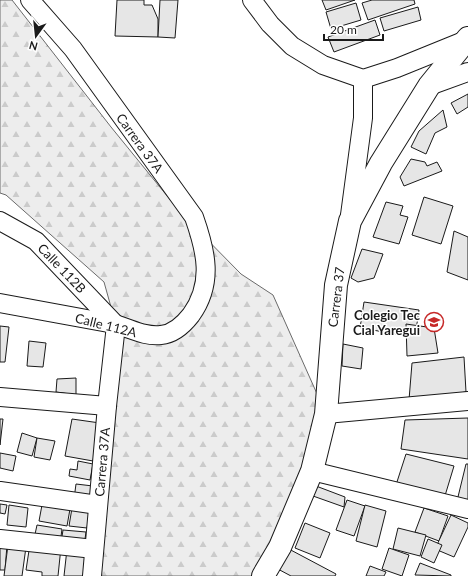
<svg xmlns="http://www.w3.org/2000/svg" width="468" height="576" viewBox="0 0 468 576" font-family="Lato,sans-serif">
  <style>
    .forest { fill: url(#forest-firs); stroke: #6a6a6a }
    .building { fill: #e6e6e6; stroke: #1a1a1a }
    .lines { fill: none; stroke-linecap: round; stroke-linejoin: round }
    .street-casing { stroke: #1a1a1a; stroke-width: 20 }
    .secondary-casing { stroke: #1a1a1a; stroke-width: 24 }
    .street { stroke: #fff; stroke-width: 18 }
    .secondary { stroke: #fff; stroke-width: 22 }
    .labels { text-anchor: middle; stroke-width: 3; stroke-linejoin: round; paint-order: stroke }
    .street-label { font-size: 13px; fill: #1a1a1a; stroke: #fff }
    .poi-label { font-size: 13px; font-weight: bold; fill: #1a1a1a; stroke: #fff; text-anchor: end }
  </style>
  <defs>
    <pattern id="forest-firs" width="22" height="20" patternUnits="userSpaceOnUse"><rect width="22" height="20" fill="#ededed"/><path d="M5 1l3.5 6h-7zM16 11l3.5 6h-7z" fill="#cbcbcb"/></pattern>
  </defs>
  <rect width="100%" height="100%" fill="#fff"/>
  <path class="forest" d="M0 0H12L111 127 181 213 241 274 273 295 326 414 261 576H96L116 325 104 282 6 195 0 193Z"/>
  <g class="building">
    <path d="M117 0H144V5H152L158 19V37L115 36Z"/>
    <path d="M160 0H178L175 38 158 37Z"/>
    <path d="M322 0H355L326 10Z"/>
    <path d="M372 0H414L415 4 368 20 362 3Z"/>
    <path d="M356 3 361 20 331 29 326 12Z"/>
    <path d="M418 7 421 20 384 31 380 18Z"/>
    <path d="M375 20 380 35 334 52 328 37Z"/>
    <path d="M468 94V107L457 114 451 103Z"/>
    <path d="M443 110 447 127 435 133 426 154 411 147 419 131Z"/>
    <path d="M411 159 425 162 427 166 437 162 442 171 404 186 400 177Z"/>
    <path d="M424 197 453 206 441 244 412 235Z"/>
    <path d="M386 202 403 206 400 215 408 217 399 244 373 237Z"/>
    <path d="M454 231 468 237V280L447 272Z"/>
    <path d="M362 249 383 254 374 278 358 282 351 278Z"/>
    <path d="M364 302 419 310 415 337 360 328Z"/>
    <path d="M406 324 434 328 438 353 407 356Z"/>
    <path d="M0 326 9 327 5 362H0Z"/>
    <path d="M29 341 46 343 43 367 27 366Z"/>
    <path d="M343 344 363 348 361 369 342 366Z"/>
    <path d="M464 357 466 392 409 400 412 363Z"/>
    <path d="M76 378V395L56 392 57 379Z"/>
    <path d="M468 418V459L401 449 405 420Z"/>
    <path d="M0 419H3L0 445Z"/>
    <path d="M72 419 100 423 93 461 65 456Z"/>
    <path d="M22 433 37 438 32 456 17 452Z"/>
    <path d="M37 438 55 441 50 460 34 457Z"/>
    <path d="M0 453 16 456 13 471 0 468Z"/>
    <path d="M406 454 454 466 444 499 395 488Z"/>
    <path d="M78 461 93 464 90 480 69 476 70 469 77 470Z"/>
    <path d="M466 464H468V503L457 501Z"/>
    <path d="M76 484 93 486 91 501 74 499Z"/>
    <path d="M316 486 345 497 344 507 313 496Z"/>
    <path d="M347 500 365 506 354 536 336 530Z"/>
    <path d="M0 504 7 505 5 514 0 513Z"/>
    <path d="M9 505 28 508 26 527 7 525Z"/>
    <path d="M42 505 70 509 67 526 39 521Z"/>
    <path d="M365 505 386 511 377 547 356 541Z"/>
    <path d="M72 508 90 511 87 528 69 526Z"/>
    <path d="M424 508 448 516 439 541 415 532Z"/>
    <path d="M451 515 468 523V527L454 557 435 549Z"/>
    <path d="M305 523 330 533 320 558 295 548Z"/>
    <path d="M37 525 62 529 60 544 34 539Z"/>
    <path d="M398 528 426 535 420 556 393 549Z"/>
    <path d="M63 530 86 532 84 546 61 543Z"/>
    <path d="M428 539 442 545 434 563 421 557Z"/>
    <path d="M30 544 61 547 58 576H42V572L26 570Z"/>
    <path d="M0 545H7L5 570H0Z"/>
    <path d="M8 545 26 547 22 576H4Z"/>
    <path d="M287 548 336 574 335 576H291L276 568Z"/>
    <path d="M389 548 409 555 402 576 382 569Z"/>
    <path d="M67 549 87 551 84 576H64Z"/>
    <path d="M420 563 451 575V576L415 575Z"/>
    <path d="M370 566 386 572 384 576H366Z"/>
  </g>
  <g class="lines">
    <g class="street-casing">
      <g id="street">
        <path d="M252 0 270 24 292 46 323 65 363 79 397 68 466 40"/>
        <path d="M429 86 468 72"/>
        <path d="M350 215 363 118V79"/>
        <path d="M0 221 36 241 116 325"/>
        <path d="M0 303C38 310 76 317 114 324 130 328 144 337 161 335 173 334 184 324 191 315 214 283 206 251 194 217L73 49 30 0"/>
        <path d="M0 397 107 406"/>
        <path d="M326 414 468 401"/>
        <path d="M312 471 468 509"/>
        <path d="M0 491 98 505"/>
        <path d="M0 539 94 549"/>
        <path d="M92 576 107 406 116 325"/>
      </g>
    </g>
    <g class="secondary-casing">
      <path id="secondary" d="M263 576 280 547 312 471 326 414 336 285 350 221 381 163 429 86 468 38"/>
    </g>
    <use href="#street" class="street"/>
    <use href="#secondary" class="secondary"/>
  </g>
  <defs>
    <g id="school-ring" transform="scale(1)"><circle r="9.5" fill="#fff" stroke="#c62828" stroke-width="1.5"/><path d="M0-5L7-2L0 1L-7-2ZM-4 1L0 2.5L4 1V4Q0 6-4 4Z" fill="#c62828"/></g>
  </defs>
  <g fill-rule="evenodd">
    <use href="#school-ring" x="434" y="322"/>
  </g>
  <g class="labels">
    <g class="street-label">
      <text transform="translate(140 143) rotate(54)" y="5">Carrera 37A</text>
      <text transform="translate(62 268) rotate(46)" y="5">Calle 112B</text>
      <text transform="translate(336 297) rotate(-83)" y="5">Carrera 37</text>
      <text transform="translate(106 325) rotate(14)" y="5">Calle 112A</text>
      <text transform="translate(102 462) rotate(-85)" y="5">Carrera 37A</text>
    </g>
    <g class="poi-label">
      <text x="420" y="320">Colegio Tec<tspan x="420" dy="15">Cial Yaregui</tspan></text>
    </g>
  </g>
  <g transform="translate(36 36) rotate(195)" stroke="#ffffff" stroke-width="3" paint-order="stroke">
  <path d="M0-3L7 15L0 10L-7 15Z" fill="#1a1a1a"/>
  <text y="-6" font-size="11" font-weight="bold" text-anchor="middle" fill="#1a1a1a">N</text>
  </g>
  <path d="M324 34v6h59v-6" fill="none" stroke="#1a1a1a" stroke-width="2"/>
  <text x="330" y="34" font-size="12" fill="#1a1a1a" stroke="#ffffff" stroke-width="3" paint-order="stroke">20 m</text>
</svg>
